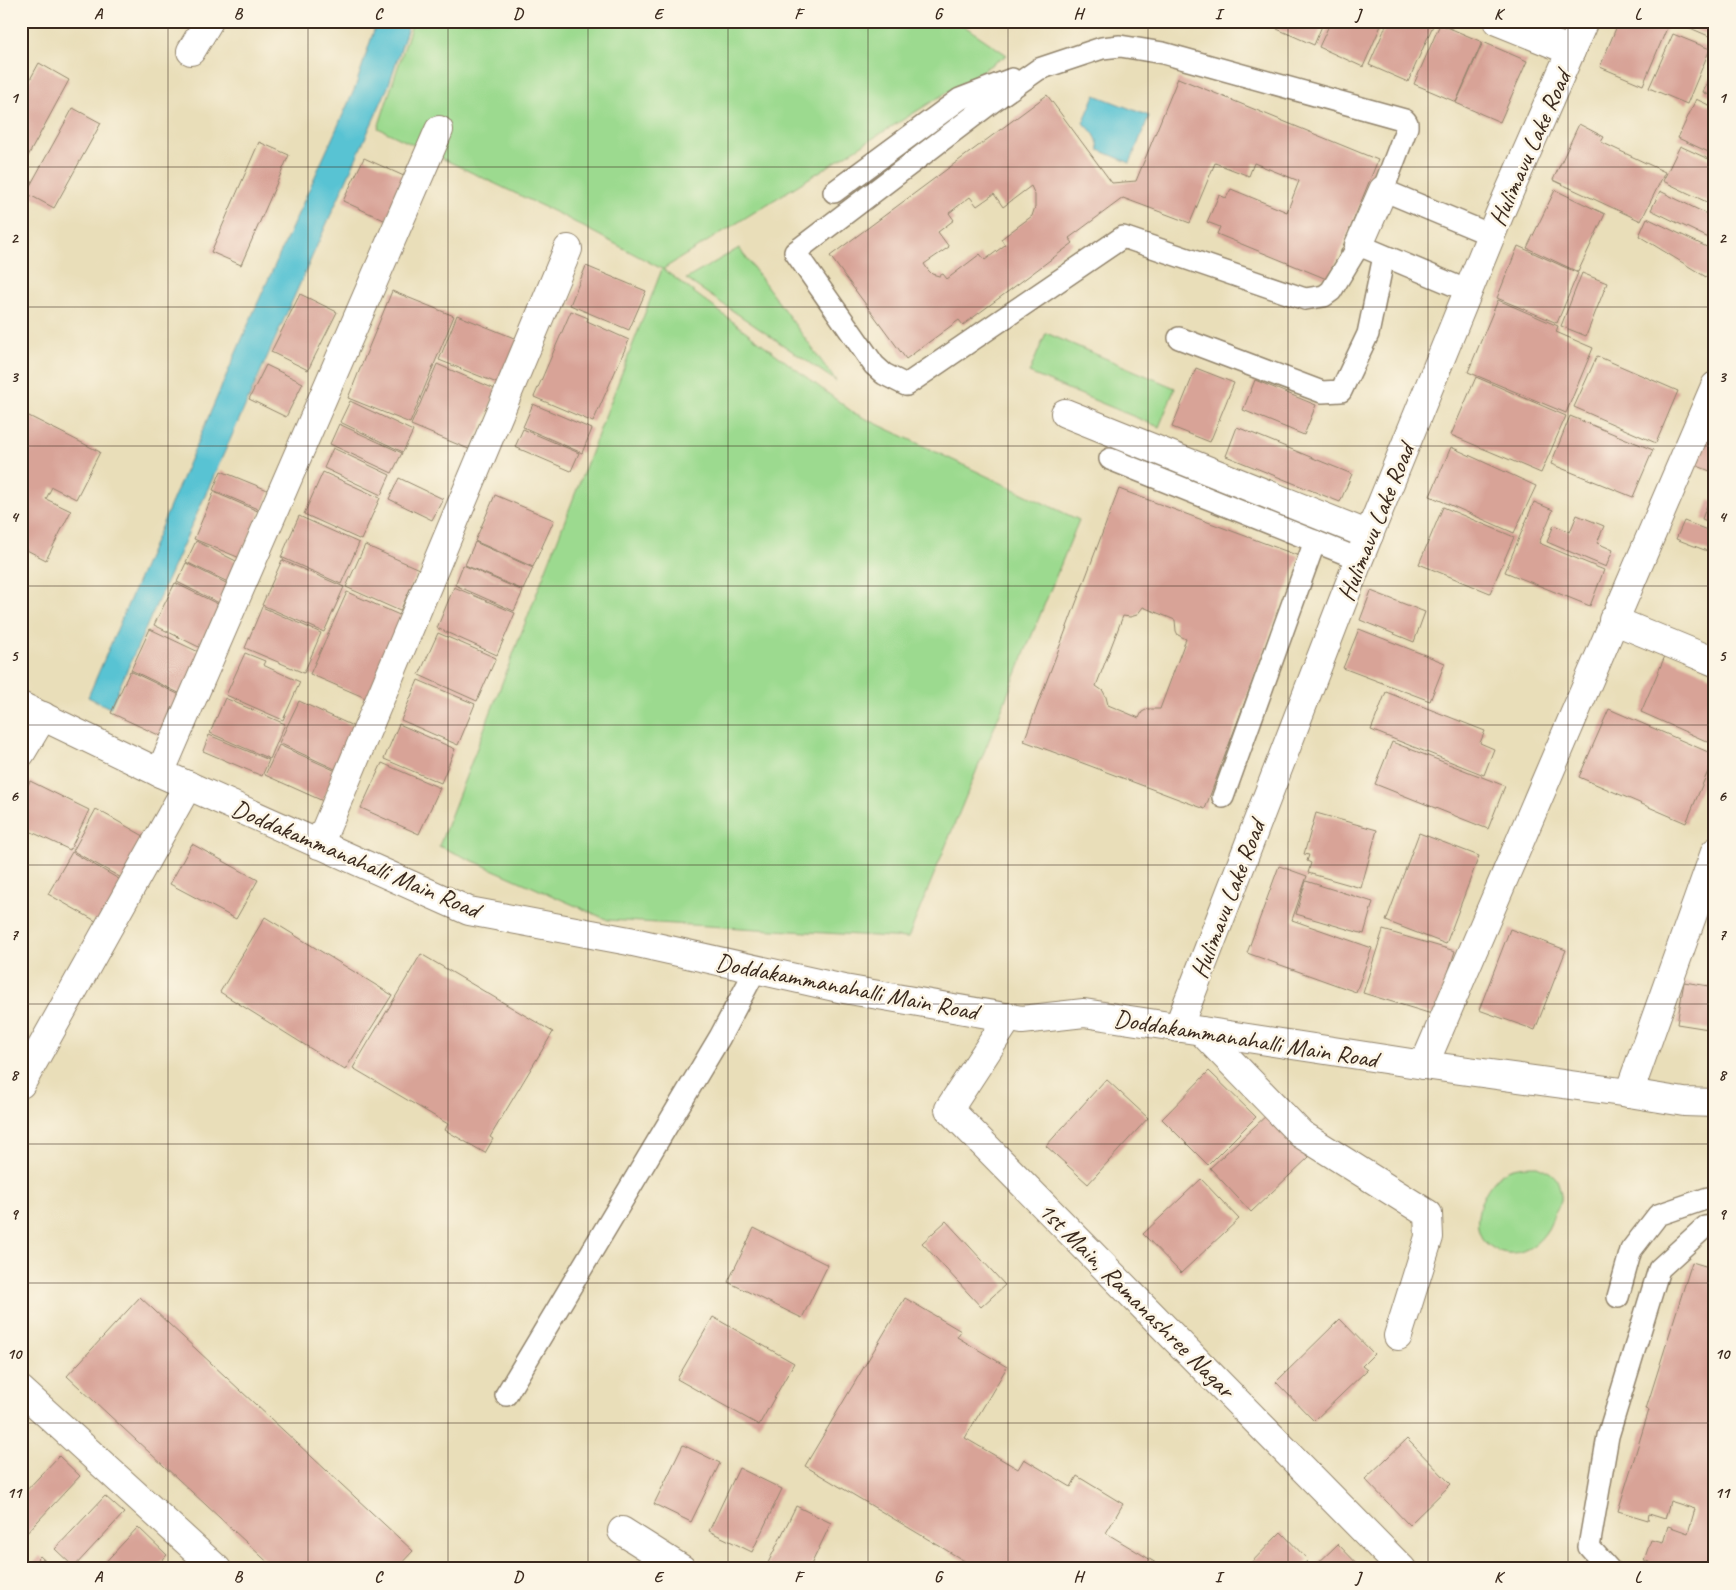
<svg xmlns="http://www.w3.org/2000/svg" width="1736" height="1590" viewBox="0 0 1736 1590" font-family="Caveat,sans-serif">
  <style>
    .green { fill: #9cda8f; stroke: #6c8256 }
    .water { fill: #58c3d3; stroke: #4a7678 }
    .building { fill: #d8a397; fill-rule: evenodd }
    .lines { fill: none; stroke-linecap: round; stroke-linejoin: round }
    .lane-casing { stroke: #92846c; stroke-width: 24 }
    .street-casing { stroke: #92846c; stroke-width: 30 }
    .secondary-casing { stroke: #92846c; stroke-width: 30 }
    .lane { stroke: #fff; stroke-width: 21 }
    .street { stroke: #fff; stroke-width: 28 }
    .secondary { stroke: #fff; stroke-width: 28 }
    .grid { fill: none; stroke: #3b2a1e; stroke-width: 1; stroke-opacity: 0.55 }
    .labels { text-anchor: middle; stroke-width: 5; stroke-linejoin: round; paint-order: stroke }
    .street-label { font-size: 25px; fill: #3b2a1e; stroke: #fcf5e5 }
    .neatline { fill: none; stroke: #3b2a1e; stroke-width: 2 }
    .grid-label { font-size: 16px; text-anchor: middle; font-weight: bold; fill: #3b2a1e }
  </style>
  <rect width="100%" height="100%" fill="#fcf5e5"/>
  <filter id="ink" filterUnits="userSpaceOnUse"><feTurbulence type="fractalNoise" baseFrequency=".02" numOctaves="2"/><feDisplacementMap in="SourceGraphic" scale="10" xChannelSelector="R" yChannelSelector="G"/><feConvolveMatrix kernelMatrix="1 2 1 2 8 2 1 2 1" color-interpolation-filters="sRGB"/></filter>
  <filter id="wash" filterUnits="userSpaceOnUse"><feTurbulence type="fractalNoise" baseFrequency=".0096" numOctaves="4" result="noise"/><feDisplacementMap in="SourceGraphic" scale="20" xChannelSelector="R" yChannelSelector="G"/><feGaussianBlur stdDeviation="1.12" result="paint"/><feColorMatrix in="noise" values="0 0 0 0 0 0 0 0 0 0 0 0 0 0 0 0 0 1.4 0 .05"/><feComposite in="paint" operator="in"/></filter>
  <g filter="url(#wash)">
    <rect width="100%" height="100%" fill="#e9deb9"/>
    <g class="green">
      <path d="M413 21H957L1007 55 663 269 854 413 1079 520 908 938 608 920 439 846 662 269 563 216 378 128Z"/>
      <path d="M739 248 836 381 686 279Z"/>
      <path d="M1046 333 1175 388 1159 427 1029 373Z"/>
      <path d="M1537 1166C1544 1169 1551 1172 1556 1178 1559 1183 1562 1195 1561 1200 1560 1205 1556 1210 1554 1214 1552 1219 1551 1224 1548 1229 1534 1252 1507 1263 1485 1242 1467 1224 1485 1183 1504 1172 1514 1166 1526 1166 1537 1166Z"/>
    </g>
    <g class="water">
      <path d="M377 21H410L388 87 110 708 88 697 254 311 355 88Z"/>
      <path d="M1095 95 1149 116 1130 163 1099 150C1098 138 1093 131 1083 123Z"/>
    </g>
    <g id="blocks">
      <g class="building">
        <path d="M1280 21H1324L1314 45 1277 29Z"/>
        <path d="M1331 21H1383L1363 67 1319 47Z"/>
        <path d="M1388 21H1435L1408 82 1369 65Z"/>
        <path d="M1619 21H1651L1667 28 1643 85 1600 67Z"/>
        <path d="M1674 21H1715V28L1711 37Z"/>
        <path d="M1440 24 1482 42 1456 102 1414 84Z"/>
        <path d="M1673 34 1710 49 1687 104 1649 88Z"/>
        <path d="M1483 42 1527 61 1500 122 1456 103Z"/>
        <path d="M39 63 69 80 21 169V96Z"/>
        <path d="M1715 68V98L1703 92Z"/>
        <path d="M1178 78 1378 160 1329 280 1217 234 1220 227 1207 222 1219 195 1226 198 1231 189 1287 212 1299 181 1254 163 1249 176 1215 163 1190 223 1123 198 1069 238 1073 243 963 325 959 320 906 359 830 256 1047 95 1112 183 1136 181ZM1031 186 1035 195V207L1032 216 1001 239 1005 245 985 260 980 254 947 279 943 274 939 276 932 274 928 270 924 264 949 247 938 232 954 220 949 213 970 197 977 206 994 194 1003 207Z"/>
        <path d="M1696 99 1715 108V155L1678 138Z"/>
        <path d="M73 108 101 123 54 208 26 193Z"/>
        <path d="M1579 124 1604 137 1601 142 1665 172 1641 221 1553 180Z"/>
        <path d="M259 142 289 155 241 265 211 252Z"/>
        <path d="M1680 146 1715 162V206L1663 181Z"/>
        <path d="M364 158 406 177 386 221 343 201Z"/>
        <path d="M1555 190 1605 214 1578 272 1527 248Z"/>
        <path d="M1660 191 1715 218V241L1651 210Z"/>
        <path d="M1647 218 1715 251V259L1706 277 1639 236Z"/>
        <path d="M1518 246 1578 273 1557 323 1497 298Z"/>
        <path d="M586 266 646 291 629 330 570 305Z"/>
        <path d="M1582 273 1607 283 1586 336 1561 326Z"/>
        <path d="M392 291 454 316 410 423 348 398Z"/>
        <path d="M300 294 337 312 308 370 271 352Z"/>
        <path d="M1498 300 1558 326 1556 332 1593 348 1566 413 1468 372Z"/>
        <path d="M571 311 588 318 587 321 629 340 593 422 534 397Z"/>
        <path d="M457 315 519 340 502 385 439 360Z"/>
        <path d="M1597 356 1678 391 1656 443 1574 407Z"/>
        <path d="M437 364 497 390 471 450 411 425Z"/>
        <path d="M266 365 303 383 286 417 249 399Z"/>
        <path d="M1196 368 1234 383 1210 442 1172 427Z"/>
        <path d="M1476 377 1566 416 1541 473 1451 435Z"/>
        <path d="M1255 380 1316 405 1304 435 1243 410Z"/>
        <path d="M350 401 413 431 403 452 340 422Z"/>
        <path d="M533 404 592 429 582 453 523 427Z"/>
        <path d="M21 412 100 452 76 499 52 487 46 499 71 511 46 560 21 547Z"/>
        <path d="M1715 412V473L1695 465Z"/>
        <path d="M1570 416 1653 450 1633 497 1551 464Z"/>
        <path d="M339 424 402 453 392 473 330 444Z"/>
        <path d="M1237 427 1352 474 1340 502 1226 456Z"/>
        <path d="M523 429 579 453 571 471 515 447Z"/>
        <path d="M1451 447 1536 486 1514 533 1430 496Z"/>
        <path d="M333 448 390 475 381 495 324 468Z"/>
        <path d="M221 471 270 491 262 511 213 490Z"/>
        <path d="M323 472 380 498 361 540 304 514Z"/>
        <path d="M399 478 443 499 432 520 389 499Z"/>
        <path d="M1119 489 1299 556 1205 809 1024 741ZM1143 607 1175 620 1176 631 1178 635 1186 639 1160 709H1148L1142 712 1139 718 1108 705 1106 697 1103 691 1096 686 1123 616 1130 617 1137 615Z"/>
        <path d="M214 492 260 512 240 558 194 539Z"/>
        <path d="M495 495 554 520 533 567 475 541Z"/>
        <path d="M1709 500 1715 502V524L1702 519Z"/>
        <path d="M1534 502 1553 510 1539 543 1604 570 1590 606 1505 572Z"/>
        <path d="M1443 507 1514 537 1490 593 1419 564Z"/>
        <path d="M1577 515 1604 526 1597 543 1613 550 1606 567 1547 542 1554 525 1570 532Z"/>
        <path d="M299 516 359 543 341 584 281 557Z"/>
        <path d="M1684 521 1715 533V554L1676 539Z"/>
        <path d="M196 541 240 563 230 583 186 562Z"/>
        <path d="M475 542 533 568 523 590 465 565Z"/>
        <path d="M365 545 419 569 400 611 346 587Z"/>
        <path d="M282 560 344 587 324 632 262 605Z"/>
        <path d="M186 563 230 585 221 604 177 582Z"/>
        <path d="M463 565 523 591 514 611 455 585Z"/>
        <path d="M175 583 224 607 203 649 154 625Z"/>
        <path d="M454 587 515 613 497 655 437 628Z"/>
        <path d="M1371 591 1425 612 1414 642 1360 620Z"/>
        <path d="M347 592 404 617 368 699 310 674Z"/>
        <path d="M262 607 321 633 304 673 245 648Z"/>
        <path d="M150 629 205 655 185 696 131 670Z"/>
        <path d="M1359 629 1445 663 1430 701 1343 668Z"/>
        <path d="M438 633 496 658 477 701 419 675Z"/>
        <path d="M245 653 265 661 263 665 300 682 283 720 226 695Z"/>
        <path d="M1665 656 1715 678V745L1641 712Z"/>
        <path d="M130 671 184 697 165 738 111 713Z"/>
        <path d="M418 680 475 704 458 745 401 720Z"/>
        <path d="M1386 692 1485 731 1480 743 1494 749 1484 775 1371 730Z"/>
        <path d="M225 698 285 724 270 759 210 733Z"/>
        <path d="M299 701 355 727 335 769 279 743Z"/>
        <path d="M1609 709 1715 755 1686 823 1579 777Z"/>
        <path d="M399 724 455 749 441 783 384 759Z"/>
        <path d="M209 735 269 760 262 776 203 751Z"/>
        <path d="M1392 742 1505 786 1488 829 1375 784Z"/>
        <path d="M279 745 336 771 323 801 265 775Z"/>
        <path d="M382 763 440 788 419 834 361 808Z"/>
        <path d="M30 781 89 810 70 850 21 827V798Z"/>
        <path d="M96 809 149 839 125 880 73 851Z"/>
        <path d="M1316 813 1377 830 1361 888 1308 873 1311 863 1307 861 1309 855 1304 854Z"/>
        <path d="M1419 833 1479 856 1446 944 1386 921Z"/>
        <path d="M192 844 258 880 236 919 170 884Z"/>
        <path d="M72 852 124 882 101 924 48 894Z"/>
        <path d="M1279 866 1307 876 1292 920 1372 948 1356 992 1247 953Z"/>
        <path d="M1306 881 1373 902 1364 934 1296 914Z"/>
        <path d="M265 917 392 995 345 1070 220 992Z"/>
        <path d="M1510 929 1566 950 1535 1030 1479 1010Z"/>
        <path d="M1383 930 1455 951 1435 1015 1363 993Z"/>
        <path d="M421 954 553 1032 490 1137 493 1139 485 1153 445 1130 448 1124 353 1068Z"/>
        <path d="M1684 982 1715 987V1030L1677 1024Z"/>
        <path d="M1209 1071 1256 1117 1208 1165 1162 1119Z"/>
        <path d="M1106 1079 1148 1118 1088 1184 1046 1146Z"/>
        <path d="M1269 1113 1309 1157 1251 1212 1210 1168Z"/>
        <path d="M1201 1179 1239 1219 1181 1273 1143 1234Z"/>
        <path d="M946 1221 1005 1285 981 1307 922 1243Z"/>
        <path d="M754 1228 828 1265 802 1318 728 1282Z"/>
        <path d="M1692 1262 1715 1269V1569H1649L1651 1563 1644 1560 1651 1540 1663 1543 1668 1526 1688 1533 1695 1509 1670 1501 1665 1519 1649 1514 1648 1520 1618 1511 1649 1410 1646 1409Z"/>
        <path d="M140 1297 413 1551 396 1569H275L67 1376Z"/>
        <path d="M905 1298 961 1331 957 1337 1007 1367 965 1438 1018 1469 1024 1459 1071 1487 1077 1476 1123 1504 1106 1533 1166 1569H978L805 1466Z"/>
        <path d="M713 1317 794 1363 759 1425 677 1379Z"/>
        <path d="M1340 1319 1374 1354 1362 1366 1367 1370 1314 1421 1276 1382Z"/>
        <path d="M1407 1439 1451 1484 1409 1525 1365 1479Z"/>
        <path d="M683 1445 720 1463 691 1522 654 1504Z"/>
        <path d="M59 1456 80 1476 23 1537 21 1535V1496Z"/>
        <path d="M739 1468 782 1489 752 1552 709 1531Z"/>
        <path d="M105 1496 124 1513 74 1567 55 1549Z"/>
        <path d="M796 1506 831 1523 809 1569H775L767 1565Z"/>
        <path d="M138 1527 167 1555 154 1569H99Z"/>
        <path d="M1281 1532 1308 1560 1299 1569H1245Z"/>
        <path d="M1338 1544 1362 1569H1312Z"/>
        <path d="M40 1556 54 1569H28Z"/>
      </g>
    </g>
  </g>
  <g filter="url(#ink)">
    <use href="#blocks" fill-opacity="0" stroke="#92846c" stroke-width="1"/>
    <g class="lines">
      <g class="lane-casing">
        <g id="lane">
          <path d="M834 192 960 99 1012 79"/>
          <path d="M1468 291 1359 245 1331 291 1324 296 1305 299 1123 237 906 385 884 374 874 365 795 252 992 102 1039 69 1102 48 1120 46 1163 53 1405 120 1407 123V127L1383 190 1491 235"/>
          <path d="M1179 338 1322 392 1341 391 1368 334 1384 256"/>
          <path d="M1110 459 1359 559"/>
          <path d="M1223 797 1315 541"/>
          <path d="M1618 1297 1631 1250 1658 1215 1708 1198 1715 1202"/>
          <path d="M506 1395 720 1037 756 969"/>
          <path d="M1609 1569 1589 1547 1608 1436 1659 1269 1705 1227 1715 1226"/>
        </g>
      </g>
      <g class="street-casing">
        <g id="street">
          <path d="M1497 21 1571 51"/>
          <path d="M191 51 209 21"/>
          <path d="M1359 245 1383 190"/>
          <path d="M1065 413 1369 535"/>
          <path d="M1613 620 1715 662"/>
          <path d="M21 753 43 716"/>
          <path d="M160 773 439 130"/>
          <path d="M319 845 568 249"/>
          <path d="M1009 1017 949 1109 1402 1569"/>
          <path d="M1178 1028 1359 559 1500 213 1584 21"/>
          <path d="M1201 1031 1301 1134 1428 1214 1429 1237 1398 1336"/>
          <path d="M1424 1065 1715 386"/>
          <path d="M21 1084 188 785"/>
          <path d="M1629 1093 1715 852"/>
          <path d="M21 1390 217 1569"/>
          <path d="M622 1531 682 1569"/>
        </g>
      </g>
      <g class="secondary-casing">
        <path id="secondary" d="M21 706 160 773 469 911 629 941 844 989 1022 1020 1084 1013 1424 1065 1629 1093 1684 1102 1715 1103"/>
      </g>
      <use href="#lane" class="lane"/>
      <use href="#street" class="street"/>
      <use href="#secondary" class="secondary"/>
    </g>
  </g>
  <path class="grid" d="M168 21V1569M308 21V1569M448 21V1569M588 21V1569M728 21V1569M868 21V1569M1008 21V1569M1148 21V1569M1288 21V1569M1428 21V1569M1568 21V1569M21 167H1715M21 307H1715M21 446H1715M21 586H1715M21 725H1715M21 865H1715M21 1004H1715M21 1144H1715M21 1283H1715M21 1423H1715"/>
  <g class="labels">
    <g class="street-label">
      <text transform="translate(1529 148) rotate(-66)" y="9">Hulimavu Lake Road</text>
      <text transform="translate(1375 522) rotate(-68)" y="9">Hulimavu Lake Road</text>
      <text transform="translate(356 858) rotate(23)" y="9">Doddakammanahalli Main Road</text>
      <text transform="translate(1227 899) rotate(-69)" y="9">Hulimavu Lake Road</text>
      <text transform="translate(847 986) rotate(11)" y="9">Doddakammanahalli Main Road</text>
      <text transform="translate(1246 1038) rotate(9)" y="9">Doddakammanahalli Main Road</text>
      <text transform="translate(1137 1299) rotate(45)" y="9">1st Main, Ramanashree Nagar</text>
    </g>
  </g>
  <rect width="1736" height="1590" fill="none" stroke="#fcf5e5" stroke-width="55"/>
  <rect x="28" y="28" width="1680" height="1534" class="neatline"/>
  <g class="grid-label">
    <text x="98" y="19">A</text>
    <text x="238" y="19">B</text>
    <text x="378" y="19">C</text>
    <text x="518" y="19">D</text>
    <text x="658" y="19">E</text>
    <text x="798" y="19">F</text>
    <text x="938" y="19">G</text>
    <text x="1078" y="19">H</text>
    <text x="1218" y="19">I</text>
    <text x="1358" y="19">J</text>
    <text x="1498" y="19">K</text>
    <text x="1638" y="19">L</text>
    <text x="14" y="103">1</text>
    <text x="1722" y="103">1</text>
    <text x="14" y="243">2</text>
    <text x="1722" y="243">2</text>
    <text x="14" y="382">3</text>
    <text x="1722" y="382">3</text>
    <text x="14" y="522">4</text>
    <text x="1722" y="522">4</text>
    <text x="14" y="661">5</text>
    <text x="1722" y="661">5</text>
    <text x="14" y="801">6</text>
    <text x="1722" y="801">6</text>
    <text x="14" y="940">7</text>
    <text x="1722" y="940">7</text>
    <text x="14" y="1080">8</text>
    <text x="1722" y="1080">8</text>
    <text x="14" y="1219">9</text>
    <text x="1722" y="1219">9</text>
    <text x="14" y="1359">10</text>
    <text x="1722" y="1359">10</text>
    <text x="14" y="1498">11</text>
    <text x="1722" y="1498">11</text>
    <text x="98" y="1582">A</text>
    <text x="238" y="1582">B</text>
    <text x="378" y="1582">C</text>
    <text x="518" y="1582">D</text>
    <text x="658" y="1582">E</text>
    <text x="798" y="1582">F</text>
    <text x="938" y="1582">G</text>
    <text x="1078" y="1582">H</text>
    <text x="1218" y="1582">I</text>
    <text x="1358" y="1582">J</text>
    <text x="1498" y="1582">K</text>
    <text x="1638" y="1582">L</text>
  </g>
</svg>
